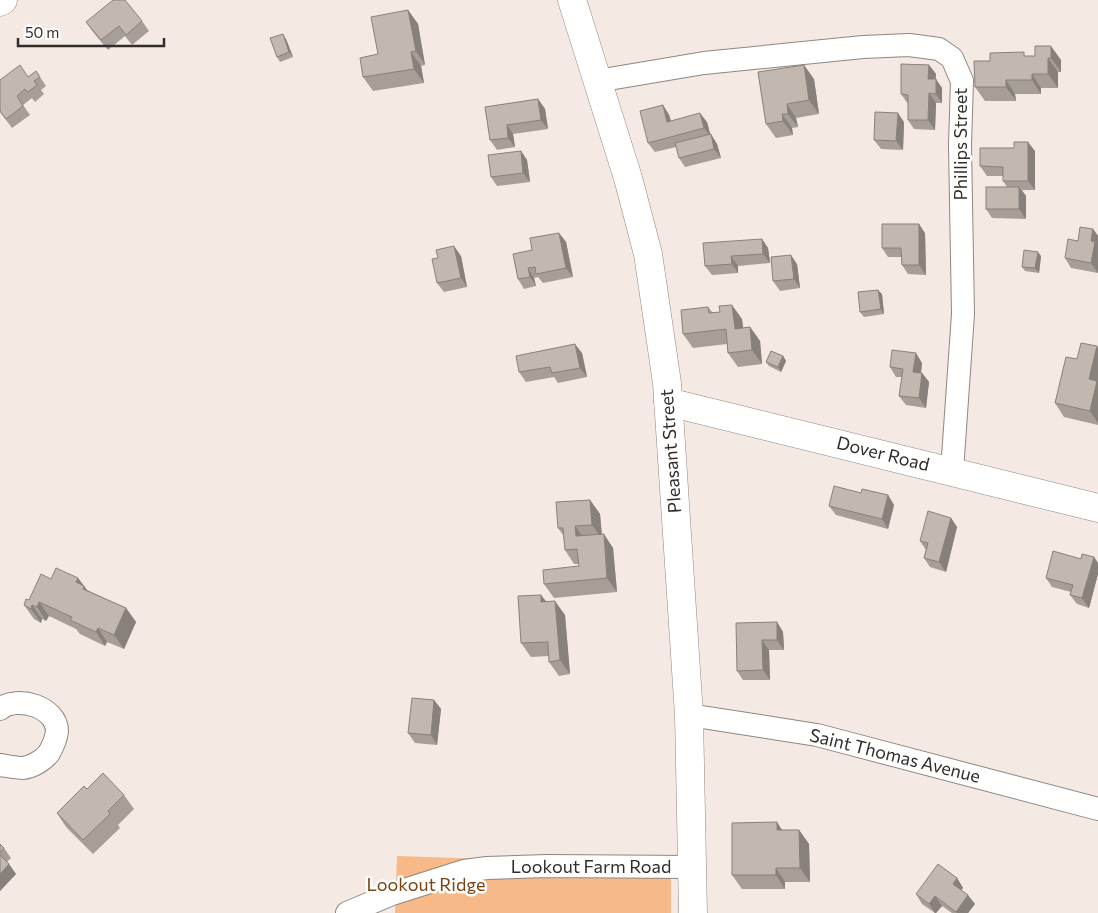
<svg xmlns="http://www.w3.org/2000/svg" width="1098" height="913" viewBox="0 0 1098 913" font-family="Commissioner,sans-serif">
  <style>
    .green { fill: #f6b987 }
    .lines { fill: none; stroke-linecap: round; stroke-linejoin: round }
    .street-casing { stroke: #8f867f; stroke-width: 24 }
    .secondary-casing { stroke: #8f867f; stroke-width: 29 }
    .street { stroke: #fff; stroke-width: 22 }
    .secondary { stroke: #fff; stroke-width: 28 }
    .wall { fill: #a79e97 }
    .shaded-wall { fill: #88817b }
    .building { fill: #c2b8b0; stroke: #88817b }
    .labels { text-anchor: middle; stroke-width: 5; stroke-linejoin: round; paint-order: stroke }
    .street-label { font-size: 18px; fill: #302d2a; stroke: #fff }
    .park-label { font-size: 18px; fill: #784512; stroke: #fff }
  </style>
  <rect width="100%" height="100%" fill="#f5eae3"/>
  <path class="green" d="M397 856 671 865V913H395Z"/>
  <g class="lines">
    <g class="street-casing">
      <g id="street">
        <path d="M597 81 704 63 863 47 909 45 939 49 952 58 962 81 960 145 963 314 952 471"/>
        <path d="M0 709C17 695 57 707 57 731 56 740 53 746 49 753 44 760 32 767 23 768 16 768 7 766 0 765"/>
        <path d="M689 715 817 735 1098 809"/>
        <path d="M347 913 392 894 464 871 487 868 547 866 693 867"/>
      </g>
    </g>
    <g class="secondary-casing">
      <g id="secondary">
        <path d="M572 0 628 178 648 254 667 383 689 715 693 913"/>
        <path d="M0 2 3 0"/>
        <path d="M668 402 1098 508"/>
      </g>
    </g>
    <use href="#street" class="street"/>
    <use href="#secondary" class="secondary"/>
  </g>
  <g class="wall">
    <path d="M408 10 418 24 425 65 421 66 424 83 373 91 363 77Z"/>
    <path d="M142 21 149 31 132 45 125 36 108 50 93 32 86 22Z"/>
    <path d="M286 39 293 57 280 62 277 57Z"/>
    <path d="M1035 46 1061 60V72H1058V88H1041V94H1015L1016 101H985L975 87 990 61 1027 56H1035Z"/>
    <path d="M929 65 936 74 935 79 942 88V103H936L935 130 914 129 908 120V104L901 94Z"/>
    <path d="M36 71 46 86 41 90 44 94 35 102 32 98 23 105 30 115 12 128 0 112V80L28 77Z"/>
    <path d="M758 72 814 79 819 114 796 118 798 127 792 128 793 135 776 138 766 124Z"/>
    <path d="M538 99 545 109 548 129 513 134 515 147 497 150 490 140 485 107Z"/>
    <path d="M663 105 669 115 671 121 707 122 710 134 717 144 721 158 685 167 679 158 676 147 655 152 648 143Z"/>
    <path d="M904 122 903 150 881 149 874 140Z"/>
    <path d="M521 151 527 160 530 182 497 186 491 177Z"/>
    <path d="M1035 151V190H1022L1026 196V219L992 218 986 209 1007 187 1003 181V176H987L980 166Z"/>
    <path d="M1093 229 1098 236V273L1071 268 1065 258 1078 241Z"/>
    <path d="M559 233 566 242 573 277 543 283 538 277 534 278 536 286 524 289 518 279 532 250Z"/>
    <path d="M925 233 926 275 908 274 902 265 901 257H888L882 248Z"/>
    <path d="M762 239 768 248 770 263 738 266V273L712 275 705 266Z"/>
    <path d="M461 256 467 287 444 292 437 283 438 258Z"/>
    <path d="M1041 256 1039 273 1025 271 1022 267Z"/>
    <path d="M797 264 800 288 780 291 773 281Z"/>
    <path d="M882 294 884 314 864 317 860 312Z"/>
    <path d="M708 307 713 313 742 319 743 328 750 327 760 341 762 364 738 367 728 353 727 344 693 348 683 334Z"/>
    <path d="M1098 348V425L1064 417 1055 403 1077 359Z"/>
    <path d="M582 353 587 377 558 383 554 377 526 382 519 372Z"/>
    <path d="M783 356 786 361 781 372 769 366 766 362Z"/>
    <path d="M922 363 921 373H922L929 382 926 408 906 405 899 396 902 377H896L890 367Z"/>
    <path d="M861 493 888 495 894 505 888 529 836 515 829 506Z"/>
    <path d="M590 500 600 514 602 534 613 548 617 592 554 598 544 584 579 566V564H574L565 550 563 535 558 528Z"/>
    <path d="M951 518 957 527 946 572 930 567 924 558 926 550 920 541Z"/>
    <path d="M1094 557 1098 563V574L1089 608 1077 604 1070 595 1071 592 1052 587 1046 578 1081 559Z"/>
    <path d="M78 578 87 590 126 608 136 622 124 649 107 642 105 646 80 634 76 629 49 616 46 621 42 619 41 623 34 619 24 605 51 579Z"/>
    <path d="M541 595 546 601 565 615 570 674 559 676 549 662V656L531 657 521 643Z"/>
    <path d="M777 622 783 632 784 650H769L770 680H743L737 671Z"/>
    <path d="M434 700 441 709 437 745 415 743 408 733Z"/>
    <path d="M87 789 124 795 134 809 118 825 120 828 93 854 66 827 57 813Z"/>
    <path d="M782 830H799L809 844 810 882H785V889H742L732 875Z"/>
    <path d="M0 844 4 848 11 858 7 862 16 874 0 891Z"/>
    <path d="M957 878 963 888 961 890 975 904 968 913H952L942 906 936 913H935L922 904 916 894Z"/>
  </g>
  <g class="shaded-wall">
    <path d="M408 10 418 24 425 65 416 51Z"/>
    <path d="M283 34 286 39 293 57 289 52Z"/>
    <path d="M1051 46 1061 60V72L1051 58Z"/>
    <path d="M411 52 421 66 424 83 414 69Z"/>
    <path d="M1048 58 1058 72V88L1048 74Z"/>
    <path d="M804 65 814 79 819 114 809 100Z"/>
    <path d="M929 65 936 74 935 88 928 79Z"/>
    <path d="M1032 74 1041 88V94L1032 80Z"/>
    <path d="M936 79 942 88V103L936 94Z"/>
    <path d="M1006 80 1015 94 1016 101 1006 87Z"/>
    <path d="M929 93 936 103 935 130 928 120Z"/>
    <path d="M538 99 545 109 548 129 541 120Z"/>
    <path d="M787 104 796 118 798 127 788 114Z"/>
    <path d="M663 105 669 115 674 131 667 122Z"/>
    <path d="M700 113 707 122 711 137 704 128Z"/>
    <path d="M898 113 904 122 903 150 896 141Z"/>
    <path d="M782 114 792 128 793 135 783 121Z"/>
    <path d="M507 125 513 134 515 147 508 138Z"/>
    <path d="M711 134 717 144 721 158 714 149Z"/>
    <path d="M1028 142 1035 151V190L1028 181Z"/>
    <path d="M521 151 527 160 530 182 523 173Z"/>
    <path d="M1019 187 1026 196V219L1019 209Z"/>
    <path d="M919 224 925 233 926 275 919 265Z"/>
    <path d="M1093 229 1098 236V273L1091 263V241Z"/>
    <path d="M559 233 566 242 573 277 566 268Z"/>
    <path d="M762 239 768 248 770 263 763 254Z"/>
    <path d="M454 246 461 256 467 287 461 278Z"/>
    <path d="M1038 252 1041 256 1039 273 1035 268Z"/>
    <path d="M791 255 797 264 800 288 794 279Z"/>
    <path d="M731 256 738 266V273L732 264Z"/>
    <path d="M528 268 534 278 536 286 530 277Z"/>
    <path d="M878 290 882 294 884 314 881 309Z"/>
    <path d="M732 305 742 319 745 343 735 329Z"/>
    <path d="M750 327 760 341 762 364 752 350Z"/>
    <path d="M575 344 582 353 587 377 580 368Z"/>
    <path d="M1097 346 1098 348V423L1090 411 1089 379Z"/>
    <path d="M916 353 922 363 920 381 913 372Z"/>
    <path d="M783 356 786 361 781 372 778 367Z"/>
    <path d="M922 373 929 382 926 408 919 398Z"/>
    <path d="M888 495 894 505 888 529 882 519Z"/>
    <path d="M590 500 600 514 602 539 592 525Z"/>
    <path d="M951 518 957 527 946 572 939 562Z"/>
    <path d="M575 526 585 540 576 536Z"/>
    <path d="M604 534 613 548 617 592 607 578Z"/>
    <path d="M1094 557 1098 563V574L1089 608 1082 598Z"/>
    <path d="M78 578 84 586 94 600 76 582Z"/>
    <path d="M541 595 551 609 541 602Z"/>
    <path d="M555 601 565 615 570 674 560 660Z"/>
    <path d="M39 602 49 616 46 621 37 607Z"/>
    <path d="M32 605 42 619 41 623 31 609Z"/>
    <path d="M126 608 136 622 124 649 114 635Z"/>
    <path d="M777 622 783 632 784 650 777 640Z"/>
    <path d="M98 628 107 642 105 646 96 632Z"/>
    <path d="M762 640 769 650 770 680 763 670Z"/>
    <path d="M434 700 441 709 437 745 431 735Z"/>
    <path d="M777 822 786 836 777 830Z"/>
    <path d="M799 830 809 844 810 882 800 868Z"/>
    <path d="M9 864 16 874 0 891V874Z"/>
    <path d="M776 868 785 882V889L776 875Z"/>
    <path d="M957 878 963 888 959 893 953 884Z"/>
    <path d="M968 895 975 904 968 913H957L956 912Z"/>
    <path d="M935 896 942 906 936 913H935L929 904Z"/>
  </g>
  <g class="building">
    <path d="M113 0H125L142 21 126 35 119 26 101 40 86 22Z"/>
    <path d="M408 10 416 51 411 52 414 69 363 77 360 58 378 54 371 17Z"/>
    <path d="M283 34 289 52 277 57 270 38Z"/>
    <path d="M1035 46H1051V58H1048V74H1032V80H1006V87H975L974 61H990V53L1024 52V56H1035Z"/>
    <path d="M901 64 929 65 928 79H936V94L929 93 928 120H908V95L901 94Z"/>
    <path d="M20 65 28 77 36 71 40 77 34 81 37 85 28 92 25 89 17 96 23 106 6 119 0 111V80Z"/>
    <path d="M804 65 809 100 787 104 788 114H782L783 121 766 124 758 72Z"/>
    <path d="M538 99 541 120 507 125 508 138 490 140 485 107Z"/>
    <path d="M663 105 667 122 700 113 704 128 648 143 640 111Z"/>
    <path d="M875 112 898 113 896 141 874 140Z"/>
    <path d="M711 134 714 149 679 158 675 143Z"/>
    <path d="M1014 142H1028V181H1003V167L980 166V148H1014Z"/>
    <path d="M521 151 523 173 491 177 488 155Z"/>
    <rect x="986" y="187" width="33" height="22"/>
    <path d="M882 224H919V265H902L901 248H882Z"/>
    <path d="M1080 227 1093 229 1091 241 1095 242 1091 263 1065 258 1068 239 1078 241Z"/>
    <path d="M559 233 566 268 536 274 535 267 528 268 530 277 518 279 513 254 532 250 530 238Z"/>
    <path d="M762 239 763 254 731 256 732 264 705 266 703 243Z"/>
    <path d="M454 246 461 278 437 283 432 259 438 258 436 250Z"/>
    <path d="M1024 250 1038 252 1035 268 1022 267Z"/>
    <path d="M791 255 794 279 773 281 771 257Z"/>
    <path d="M878 290 881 309 860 312 858 292Z"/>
    <path d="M732 305 735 329 750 327 752 350 728 353 726 329 683 334 681 310 708 307 709 313 720 312 719 306Z"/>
    <path d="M1081 343 1097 346 1089 379 1097 381 1090 411 1055 403 1066 357 1077 359Z"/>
    <path d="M575 344 580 368 552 373 550 367 519 372 516 356Z"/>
    <path d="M892 350 916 353 913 372 922 373 919 398 899 396 903 369 890 367Z"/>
    <path d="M771 351 783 356 778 367 766 362Z"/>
    <path d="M834 486 861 493 862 489 888 495 882 519 829 506Z"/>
    <path d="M590 500 592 525 575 526 576 536 604 534 607 578 544 584 543 570 579 566 577 549 565 550 563 528H558L556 502Z"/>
    <path d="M928 511 951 518 939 562 924 558 928 543 920 541Z"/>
    <path d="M1053 551 1081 559 1082 554 1094 557 1082 598 1070 595 1073 585 1046 578Z"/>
    <path d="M56 568 78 578 76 582 84 586 83 589 126 608 114 635 98 628 96 632 70 620 72 617 39 602 37 607 32 605 31 609 24 605 26 599 29 600 41 574 51 579Z"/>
    <path d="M541 595V602L555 601 560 660 549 662 548 642 521 643 518 596Z"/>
    <path d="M777 622V640H762L763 670 737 671 736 623Z"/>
    <path d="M412 698 434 700 431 735 408 733Z"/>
    <path d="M103 773 124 795 108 811 110 814 83 840 57 813 84 786 87 789Z"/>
    <path d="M777 822V830H799L800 868H776V875H732V823Z"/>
    <path d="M0 844 4 848 0 853Z"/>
    <path d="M0 855 9 864 0 874Z"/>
    <path d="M938 864 957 878 953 884 968 895 956 912 935 896 929 904 916 894Z"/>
  </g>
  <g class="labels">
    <g class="street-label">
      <text transform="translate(961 144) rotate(-90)" y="6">Phillips Street</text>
      <text transform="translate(671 451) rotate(-94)" y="6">Pleasant Street</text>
      <text transform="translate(883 454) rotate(14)" y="6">Dover Road</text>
      <text transform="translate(895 756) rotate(14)" y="6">Saint Thomas Avenue</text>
      <text x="591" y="873">Lookout Farm Road</text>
    </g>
    <g class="park-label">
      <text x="426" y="891">Lookout Ridge</text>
    </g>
  </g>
  <path d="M18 38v8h146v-8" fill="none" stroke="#302d2a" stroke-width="2.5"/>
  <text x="25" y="38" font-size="15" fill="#302d2a" stroke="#ffffff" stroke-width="4" paint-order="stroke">50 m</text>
</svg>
